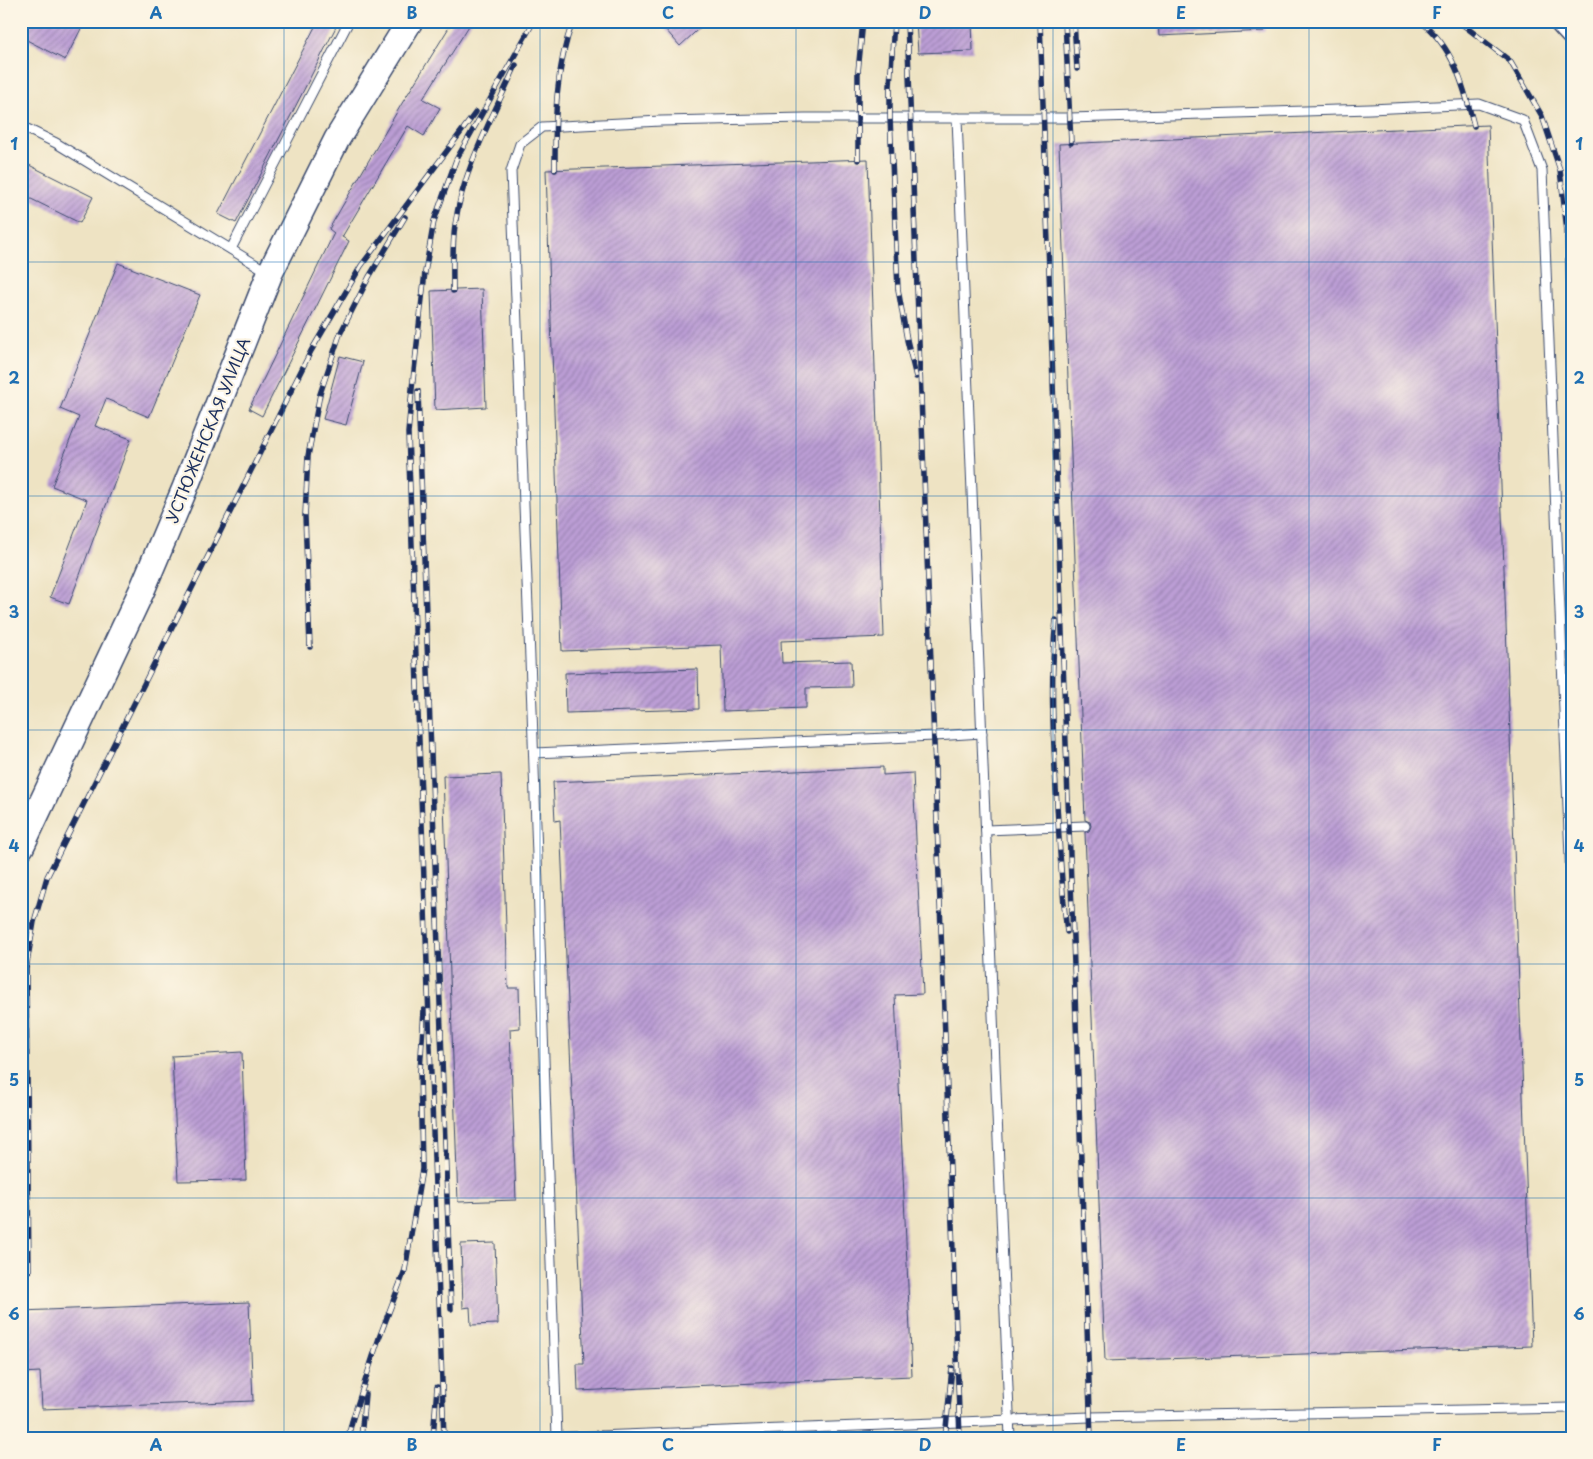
<svg xmlns="http://www.w3.org/2000/svg" width="1593" height="1459" viewBox="0 0 1593 1459" font-family="'Playpen Sans',sans-serif">
  <style>
    .building { fill: url(#building-hatch) }
    .lines { fill: none; stroke-linecap: round; stroke-linejoin: round }
    .lane-casing { stroke: #3b4a6d; stroke-width: 11 }
    .secondary-casing { stroke: #3b4a6d; stroke-width: 28 }
    .lane { stroke: #fff; stroke-width: 9 }
    .secondary { stroke: #fff; stroke-width: 25 }
    .rail-casing { stroke: #1b2f5e; stroke-width: 5.5 }
    .rail { stroke: #fcf5e5; stroke-width: 4; stroke-dasharray: 11; stroke-linecap: butt }
    .grid { fill: none; stroke: #1f6fb2; stroke-width: 1; stroke-opacity: 0.55 }
    .labels { text-anchor: middle; stroke-width: 4.5; stroke-linejoin: round; paint-order: stroke }
    .street-label { font-size: 16px; fill: #1b2f5e; stroke: #fcf5e5 }
    .neatline { fill: none; stroke: #1f6fb2; stroke-width: 2 }
    .grid-label { font-size: 16px; text-anchor: middle; font-weight: bold; fill: #1f6fb2 }
  </style>
  <defs>
    <pattern id="building-hatch" width="6" height="6" patternUnits="userSpaceOnUse" patternTransform="scale(1.25)"><rect width="6" height="6" fill="#bc9ed5"/><path d="M-1 1l2-2M0 6l6-6M5 7l2-2" fill="none" stroke="#9881b0"/></pattern>
  </defs>
  <rect width="100%" height="100%" fill="#fcf5e5"/>
  <filter id="ink" filterUnits="userSpaceOnUse"><feTurbulence type="fractalNoise" baseFrequency=".02" numOctaves="2"/><feDisplacementMap in="SourceGraphic" scale="10" xChannelSelector="R" yChannelSelector="G"/><feConvolveMatrix kernelMatrix="1 2 1 2 8 2 1 2 1" color-interpolation-filters="sRGB"/></filter>
  <filter id="wash" filterUnits="userSpaceOnUse"><feTurbulence type="fractalNoise" baseFrequency=".0096" numOctaves="4" result="noise"/><feDisplacementMap in="SourceGraphic" scale="20" xChannelSelector="R" yChannelSelector="G"/><feGaussianBlur stdDeviation="1.12" result="paint"/><feColorMatrix in="noise" values="0 0 0 0 0 0 0 0 0 0 0 0 0 0 0 0 0 1.4 0 .05"/><feComposite in="paint" operator="in"/></filter>
  <g filter="url(#wash)">
    <rect width="100%" height="100%" fill="#eee3c3"/>
    <g id="blocks">
      <g class="building">
        <path d="M21 21H85L65 60 21 37Z"/>
        <path d="M318 21H339L236 223 218 214Z"/>
        <path d="M453 21H472L423 99 440 108 424 136 408 126 342 237 349 241 262 416 249 409 334 233 329 229 401 105Z"/>
        <path d="M658 21H707L680 46Z"/>
        <path d="M916 21H972L973 51 918 53Z"/>
        <path d="M1158 21H1264L1265 31 1159 36Z"/>
        <path d="M1488 125 1532 1346 1105 1361 1085 832 1089 831 1091 826 1090 822 1085 820 1059 144Z"/>
        <path d="M868 159 884 637 781 641 782 663 851 661 852 687 806 688V708L723 711 721 645 562 651 546 170Z"/>
        <path d="M21 161 93 197 80 223 21 194Z"/>
        <path d="M118 263 200 295 149 417 106 399 95 426 131 439 69 604 50 597 87 500 52 486 79 417 60 409Z"/>
        <path d="M482 289 486 407 435 410 431 291Z"/>
        <path d="M340 356 363 362 346 425 323 419Z"/>
        <path d="M698 669 699 709 566 713 565 673Z"/>
        <path d="M883 767V775L913 773 923 994 895 995 912 1376 578 1391 577 1364H584L560 820 555 821 553 782Z"/>
        <path d="M501 774 508 988H519L520 1028 510 1029 516 1200 458 1202 443 776Z"/>
        <path d="M242 1052 246 1180 178 1181 172 1056Z"/>
        <path d="M495 1243 498 1324 471 1325 470 1307 463 1308 461 1244Z"/>
        <path d="M249 1302 253 1401 42 1409 40 1372 21 1373V1311Z"/>
      </g>
    </g>
  </g>
  <g filter="url(#ink)">
    <use href="#blocks" fill-opacity="0" stroke="#3b4a6d" stroke-width="1"/>
    <g class="lines">
      <g class="lane-casing">
        <g id="lane">
          <path d="M957 118 1010 1438"/>
          <path d="M21 126 56 143 268 272"/>
          <path d="M231 249 349 21"/>
          <path d="M534 753 935 736 982 733"/>
          <path d="M986 830 1085 826"/>
          <path d="M557 1437 532 710 511 171 520 144 542 127 661 121 805 118H1070L1370 109 1479 104 1523 120 1542 170 1572 906"/>
          <path d="M546 1438 1090 1417 1572 1408"/>
        </g>
      </g>
      <g class="secondary-casing">
        <g id="secondary">
          <path d="M1562 21 1572 32"/>
          <path d="M21 847 142 590 185 488 270 273 337 139 410 21"/>
        </g>
      </g>
      <use href="#lane" class="lane"/>
      <use href="#secondary" class="secondary"/>
      <g class="rail-casing">
        <g id="rail">
          <path d="M894 21 890 86V118L898 289 907 340 916 377"/>
          <path d="M907 21 960 1438"/>
          <path d="M1040 21 1091 1438"/>
          <path d="M1065 21 1071 143"/>
          <path d="M1074 21 1077 69"/>
          <path d="M1420 21C1454 47 1464 87 1474 126"/>
          <path d="M1458 21 1510 61 1542 116 1560 170 1567 231 1572 379"/>
          <path d="M858 160V72L863 21"/>
          <path d="M555 170C555 119 555 69 573 21"/>
          <path d="M453 291C453 269 452 247 455 225 463 169 493 116 516 65"/>
          <path d="M418 391 451 1309"/>
          <path d="M1056 620C1050 675 1053 732 1056 788 1059 836 1061 884 1067 932"/>
          <path d="M310 647 305 516 308 456 320 394 340 334 369 277 405 217"/>
          <path d="M29 1271 26 969 34 922 47 877 311 351 361 266 476 112"/>
          <path d="M348 1438 352 1421 379 1338 405 1270 422 1169 420 1071 424 1010"/>
          <path d="M361 1438 365 1394"/>
          <path d="M433 1438 437 1387"/>
          <path d="M444 1438 408 433 412 389 425 272 434 221 456 160 534 21"/>
          <path d="M945 1438 952 1368"/>
        </g>
      </g>
      <use href="#rail" class="rail"/>
    </g>
  </g>
  <path class="grid" d="M284 21V1438M540 21V1438M796 21V1438M1053 21V1438M1309 21V1438M21 262H1572M21 496H1572M21 730H1572M21 964H1572M21 1198H1572"/>
  <g class="labels">
    <g class="street-label">
      <text transform="translate(208 430) rotate(-68)" y="6">УСТЮЖЕНСКАЯ УЛИЦА</text>
    </g>
  </g>
  <rect width="1593" height="1459" fill="none" stroke="#fcf5e5" stroke-width="55"/>
  <rect x="28" y="28" width="1538" height="1404" class="neatline"/>
  <g class="grid-label">
    <text x="156" y="19">A</text>
    <text x="412" y="19">B</text>
    <text x="668" y="19">C</text>
    <text x="925" y="19">D</text>
    <text x="1181" y="19">E</text>
    <text x="1437" y="19">F</text>
    <text x="14" y="150">1</text>
    <text x="1579" y="150">1</text>
    <text x="14" y="384">2</text>
    <text x="1579" y="384">2</text>
    <text x="14" y="618">3</text>
    <text x="1579" y="618">3</text>
    <text x="14" y="852">4</text>
    <text x="1579" y="852">4</text>
    <text x="14" y="1086">5</text>
    <text x="1579" y="1086">5</text>
    <text x="14" y="1320">6</text>
    <text x="1579" y="1320">6</text>
    <text x="156" y="1451">A</text>
    <text x="412" y="1451">B</text>
    <text x="668" y="1451">C</text>
    <text x="925" y="1451">D</text>
    <text x="1181" y="1451">E</text>
    <text x="1437" y="1451">F</text>
  </g>
</svg>
